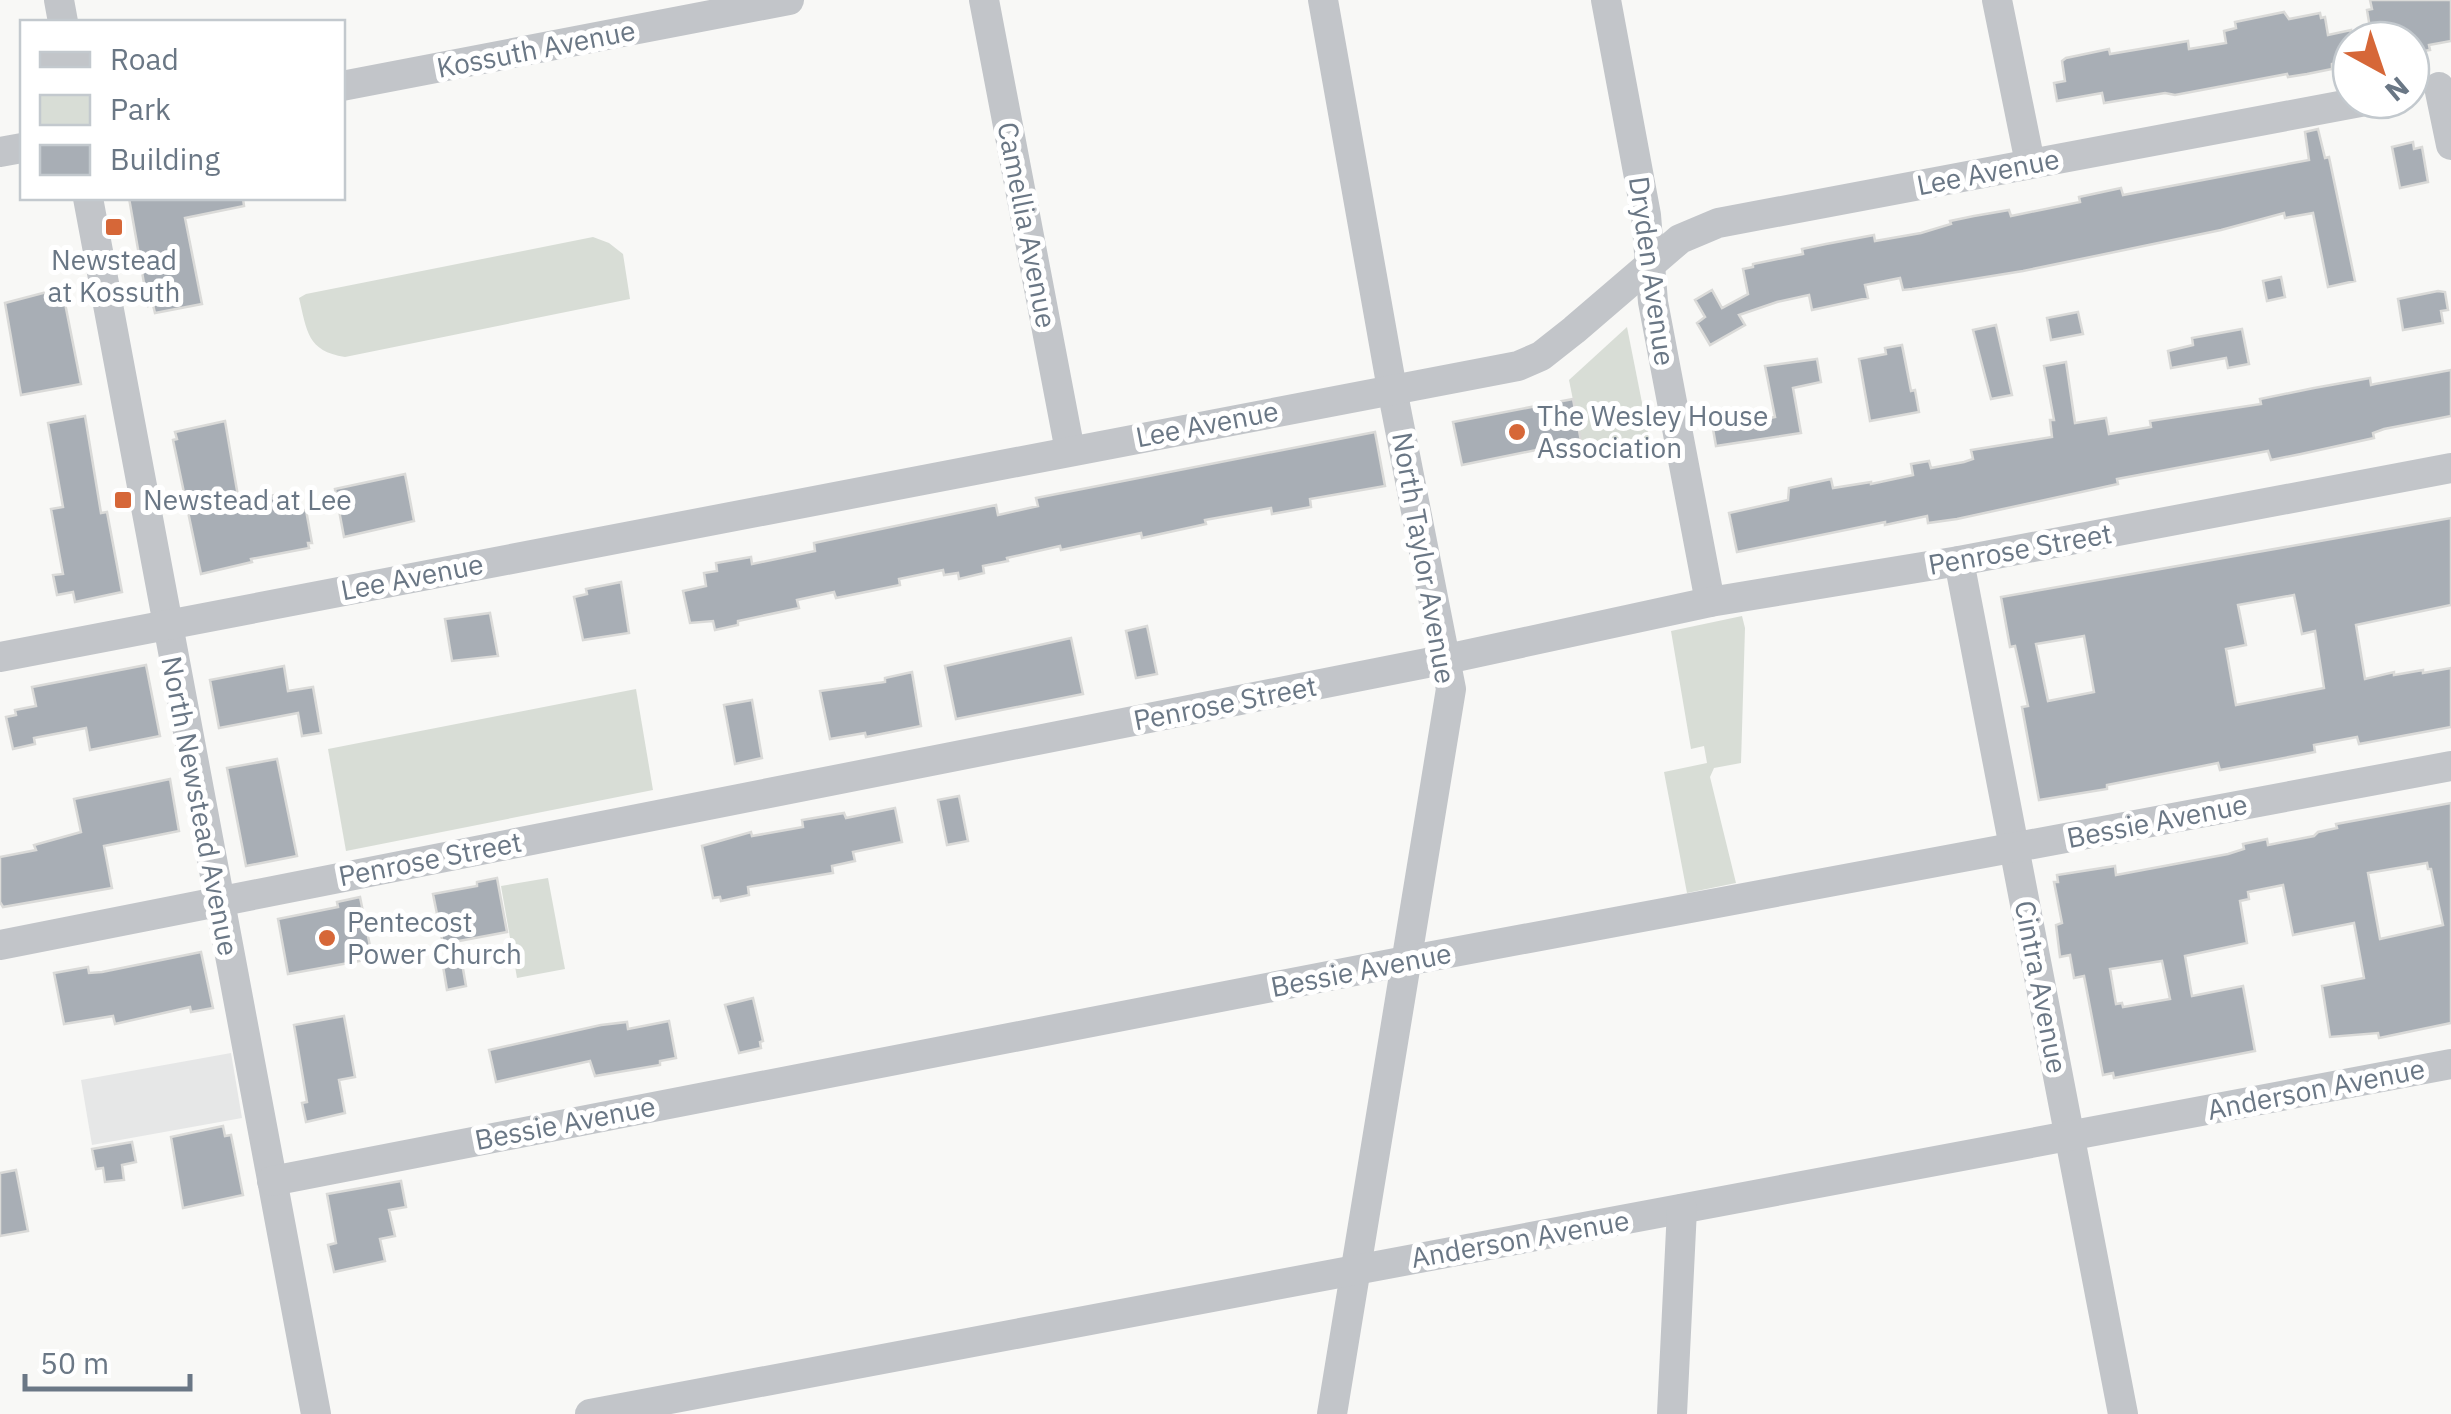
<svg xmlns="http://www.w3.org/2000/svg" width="2451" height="1414" viewBox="0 0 2451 1414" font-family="'IBM Plex Sans',sans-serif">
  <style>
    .built { fill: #e6e7e7 }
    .green { fill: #d8ddd6 }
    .building { fill: #a8aeb5; stroke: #dadad8; stroke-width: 2.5; fill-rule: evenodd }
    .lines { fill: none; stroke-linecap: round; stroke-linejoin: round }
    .minor { stroke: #c2c5c9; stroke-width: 30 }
    .poi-dot { fill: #d66738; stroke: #fff; stroke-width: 4 }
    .labels { text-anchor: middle; stroke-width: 10; stroke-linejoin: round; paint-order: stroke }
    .street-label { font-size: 28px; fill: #6a7785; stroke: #fff }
    .poi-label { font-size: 28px; fill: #6a7785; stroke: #fff; text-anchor: start }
  </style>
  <rect width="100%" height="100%" fill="#f8f8f6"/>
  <path class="built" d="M231 1053 242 1118 92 1145 81 1080Z"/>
  <g class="green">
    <path d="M593 237 609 243 623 254 630 299 345 357C307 351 307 331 299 298L306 294Z"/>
    <path d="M1627 327 1649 438 1583 450 1569 380Z"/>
    <path d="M1742 616 1745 628 1741 763 1714 768 1710 777 1736 883 1687 893 1664 772 1707 763 1704 746 1691 749 1671 631Z"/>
    <path d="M636 689 653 790 346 851 328 749Z"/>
    <path d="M548 878 565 969 517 978 501 886Z"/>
  </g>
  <g class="building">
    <path d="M2370 0H2451V41L2429 45 2430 50 2412 53 2411 40H2372L2367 10 2372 9Z"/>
    <path d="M2284 12 2289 19 2320 13 2321 18 2325 17 2328 35 2351 30V60L2332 64V69L2307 74 2288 77 2287 74 2175 95 2165 93 2104 103 2102 93 2057 101 2054 83 2065 81 2062 61 2066 58 2109 49 2110 54 2188 41 2189 49 2226 43 2224 31 2236 28 2235 22Z"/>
    <path d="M2318 129 2325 158 2329 157 2355 281 2328 287 2313 213 2285 218 2284 213 2221 230 2023 271 1912 289 1903 290 1900 278 1865 285 1868 298 1812 310 1809 295 1777 302 1739 315 1745 325 1710 345 1697 323 1705 317 1695 300 1712 290 1722 308 1748 294 1743 269 1753 267V264L1803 254 1802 249 1826 244 1874 235 1875 241 1921 233 1951 224 1950 221 1974 216 2009 210 2011 216 2080 202 2079 197 2121 188 2123 195 2309 160 2305 132Z"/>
    <path d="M2413 142 2414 149 2422 147 2428 182 2400 188 2392 147Z"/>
    <path d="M129 198H243L244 206 185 218 202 304 155 313 153 305 148 306Z"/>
    <path d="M2281 277 2285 297 2267 301 2263 281Z"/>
    <path d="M62 288 81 384 21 395 5 303Z"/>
    <path d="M2438 291 2445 292 2448 310 2441 311 2443 323 2403 330 2398 299Z"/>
    <path d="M2078 312 2083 334 2051 340 2047 318Z"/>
    <path d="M1996 325 2012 395 1991 399 1973 330Z"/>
    <path d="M2242 329 2249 364 2228 368 2226 358 2171 368 2168 351 2193 345 2192 338Z"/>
    <path d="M1902 345 1911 391 1915 390 1919 412 1870 421 1859 359 1886 354 1885 348Z"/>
    <path d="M1817 359 1821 382 1793 388 1801 433 1716 446 1713 429 1775 417 1765 366Z"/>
    <path d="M2066 362 2075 423 2106 418 2109 434 2151 427 2150 421 2261 404 2260 399 2314 388 2370 378 2371 385 2375 384 2451 370V416L2384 429 2373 433 2374 438 2301 454 2271 460 2268 451 2117 479 2118 484 1957 519 1928 523 1927 516 1885 525V522L1737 552 1729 513 1788 500 1789 488 1831 479 1833 488 1871 482V484L1913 475 1911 464 1929 461 1931 468 1964 462 1973 459 1971 450 2052 437 2050 420H2054L2044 366Z"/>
    <path d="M1573 399 1581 441 1462 465 1453 422Z"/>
    <path d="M85 416 101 513 107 512 122 592 75 602 73 592 57 595 53 575 63 574 51 509 63 507 48 423Z"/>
    <path d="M225 421 239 502 296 491 300 511 306 510 312 543H308L309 548 251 559 252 562 201 574 173 440 177 439 175 432Z"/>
    <path d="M1375 432 1385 486 1310 499 1311 507 1272 514 1271 508 1205 520 1206 524 1142 538 1141 533 1061 550 1060 546 1007 558 1008 561 983 566 984 573 959 579 958 573 944 575 943 570 899 579 900 585 836 598 834 592 797 600 799 608 738 621V625L715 630 713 621 690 623 683 591 706 586 704 573 717 571 716 563 751 557 752 564 815 551 814 543 996 505 998 515 1038 506 1036 498Z"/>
    <path d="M405 474 414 521 344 537 335 489Z"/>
    <path d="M2451 518V605L2356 625 2365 679 2394 672V675L2423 670V673L2451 668V727L2359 744 2357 737 2314 745 2315 752 2279 759 2220 770 2218 763 2107 785V789L2039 800 2022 707 2028 706 2015 646 2010 647 2001 597ZM2294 595 2302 634 2315 631 2324 688 2236 705 2226 649 2246 645 2238 605ZM2084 636 2094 692 2048 701 2036 644Z"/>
    <path d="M621 582 629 633 583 640 574 597 587 594 586 589Z"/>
    <path d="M490 613 498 656 452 661 445 619Z"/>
    <path d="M1147 626 1157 674 1136 678 1126 631Z"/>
    <path d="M1071 638 1083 694 956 719 945 666Z"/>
    <path d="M146 665 160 736 90 750 86 728 34 738 35 744 13 749 6 717 16 715 15 710 36 706 32 687Z"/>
    <path d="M284 666 288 691 313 687 321 733 302 736 298 713 219 728 210 680Z"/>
    <path d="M912 672 921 726 866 737 865 733 830 739 820 691 885 682V678Z"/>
    <path d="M752 700 762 758 735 764 724 705Z"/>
    <path d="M277 759 297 856 246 866 227 768Z"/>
    <path d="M170 779 179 831 104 846 112 888 3 907 0 902V857L36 850 34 845 81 832 74 799Z"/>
    <path d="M959 796 968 841 947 845 938 800Z"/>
    <path d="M2451 803V1023L2379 1038 2378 1033 2330 1037 2322 986 2364 978 2354 923 2293 935 2283 885 2248 892 2249 899 2240 901 2247 943 2185 956 2192 996 2243 986 2255 1051 2114 1078 2113 1073 2103 1075 2084 976 2074 978 2070 955 2060 957 2056 925 2062 923 2054 882H2058L2057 875 2115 866 2116 875 2175 864 2228 854 2244 849 2243 844 2267 839 2268 845 2314 836 2318 832 2337 828 2336 824ZM2427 863 2428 869H2431L2443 925 2380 939 2368 873ZM2162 961 2170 999 2123 1007 2122 1003 2116 1004 2110 969Z"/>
    <path d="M895 808 902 842 853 852 855 861 832 866 833 873 748 887 749 895 721 901 720 897 713 898 702 846 751 832 752 836 803 827 802 820 844 813 846 818Z"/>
    <path d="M497 878 507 932 443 944 433 894 477 886V882Z"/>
    <path d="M360 897 370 946 363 947 365 960 288 974 278 919 338 907 337 902Z"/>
    <path d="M201 952 213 1008 191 1012 190 1007 115 1024 113 1016 64 1024 54 973 88 967 89 973 102 972Z"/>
    <path d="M462 963 466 986 447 990 443 966Z"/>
    <path d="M753 998 763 1041 760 1042 761 1048 739 1053 725 1005Z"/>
    <path d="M344 1016 355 1077 339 1080 345 1113 306 1122 302 1103 307 1102 294 1025Z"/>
    <path d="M669 1021 676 1058 660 1061V1065L595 1076 590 1061 496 1082 489 1050 601 1025 627 1022 628 1029Z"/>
    <path d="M223 1126 225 1136 231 1135 243 1195 183 1208 171 1137Z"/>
    <path d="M132 1142 136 1162 122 1165 124 1180 105 1182 103 1168 96 1169 92 1149Z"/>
    <path d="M16 1170 28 1231 0 1236V1173Z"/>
    <path d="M401 1181 406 1207 389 1210 395 1236 380 1239 385 1261 334 1272 328 1245 336 1243 327 1194Z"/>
  </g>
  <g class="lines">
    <g class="minor">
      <path d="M59 0 63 22"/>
      <path d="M984 0 1070 451"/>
      <path d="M1323 0 1392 389 1451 689 1332 1414"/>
      <path d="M1606 0 1646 215 1653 302 1710 602"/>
      <path d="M1997 0 2030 163"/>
      <path d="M342 86 789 0"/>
      <path d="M2439 87 2451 145"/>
      <path d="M0 152 22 148"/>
      <path d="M88 198 316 1414"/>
      <path d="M1959 561 2123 1414"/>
      <path d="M0 657 1518 366 1541 356 1574 330 1680 239 1718 223 2371 100"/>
      <path d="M0 945 1442 660 1710 602 1959 561 2451 468"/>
      <path d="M272 1181 1406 961 2451 766"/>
      <path d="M590 1414 2451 1064"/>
      <path d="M1672 1414 1682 1209"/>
    </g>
  </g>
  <g class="poi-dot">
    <rect x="104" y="217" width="20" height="20" rx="5"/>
    <circle cx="1517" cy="432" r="10"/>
    <rect x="113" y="490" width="20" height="20" rx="5"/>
    <circle cx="327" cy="938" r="10"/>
  </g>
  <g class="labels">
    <g class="street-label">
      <text transform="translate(536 49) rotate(-11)" y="10">Kossuth Avenue</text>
      <text transform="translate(1988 172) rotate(-11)" y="10">Lee Avenue</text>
      <text transform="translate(1027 225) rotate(79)" y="10">Camellia Avenue</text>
      <text transform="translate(1652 271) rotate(82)" y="10">Dryden Avenue</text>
      <text transform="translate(1207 424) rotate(-11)" y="10">Lee Avenue</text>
      <text transform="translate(2020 549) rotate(-10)" y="10">Penrose Street</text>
      <text transform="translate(1424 558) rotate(80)" y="10">North Taylor Avenue</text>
      <text transform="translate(412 577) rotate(-11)" y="10">Lee Avenue</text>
      <text transform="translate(1225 703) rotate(-11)" y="10">Penrose Street</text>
      <text transform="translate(200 806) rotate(79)" y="10">North Newstead Avenue</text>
      <text transform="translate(2157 821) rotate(-11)" y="10">Bessie Avenue</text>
      <text transform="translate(430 859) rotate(-11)" y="10">Penrose Street</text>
      <text transform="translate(1361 970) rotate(-11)" y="10">Bessie Avenue</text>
      <text transform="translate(2041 987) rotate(79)" y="10">Cintra Avenue</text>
      <text transform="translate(2316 1089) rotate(-11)" y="10">Anderson Avenue</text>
      <text transform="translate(565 1123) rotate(-11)" y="10">Bessie Avenue</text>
      <text transform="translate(1520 1239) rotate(-10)" y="10">Anderson Avenue</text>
    </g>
    <g class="poi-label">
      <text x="114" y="270" text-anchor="middle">Newstead<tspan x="114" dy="32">at Kossuth</tspan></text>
      <text x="1537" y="426">The Wesley House<tspan x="1537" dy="32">Association</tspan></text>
      <text x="143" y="510">Newstead at Lee</text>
      <text x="347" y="932">Pentecost<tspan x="347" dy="32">Power Church</tspan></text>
    </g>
  </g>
  <rect x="20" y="20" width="325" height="180" fill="#ffffff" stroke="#c3c9ce" stroke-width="2.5"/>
  <rect x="40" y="52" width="50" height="15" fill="#c2c5c9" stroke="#c3c9ce" stroke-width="2.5"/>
  <text x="110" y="70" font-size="30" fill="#6a7785">Road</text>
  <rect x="40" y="95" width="50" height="30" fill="#d8ddd6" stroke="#c3c9ce" stroke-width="2.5"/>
  <text x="110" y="120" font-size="30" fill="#6a7785">Park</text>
  <rect x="40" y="145" width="50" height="30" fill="#a8aeb5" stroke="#c3c9ce" stroke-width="2.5"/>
  <text x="110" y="170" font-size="30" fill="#6a7785">Building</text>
  <g transform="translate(2381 70) rotate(140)"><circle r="48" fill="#ffffff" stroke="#c3c9ce" stroke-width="2.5"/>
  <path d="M0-8L18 38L0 25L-18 38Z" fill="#d66738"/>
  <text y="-15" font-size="28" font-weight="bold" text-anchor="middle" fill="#6a7785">N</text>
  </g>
  <path d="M25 1374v15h165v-15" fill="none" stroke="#6a7785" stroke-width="5"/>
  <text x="40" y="1374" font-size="30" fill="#6a7785" stroke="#ffffff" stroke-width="8" paint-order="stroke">50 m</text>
</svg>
